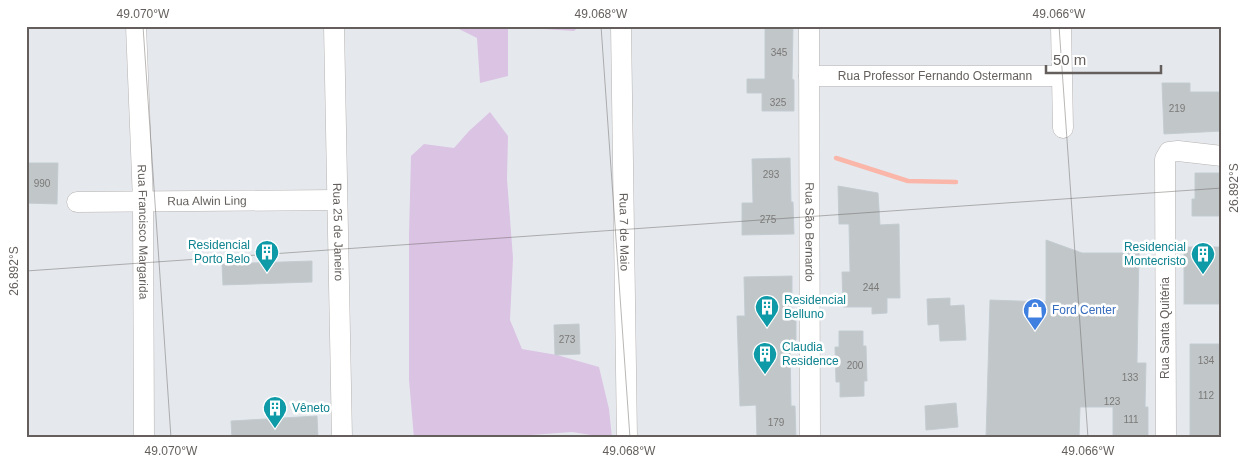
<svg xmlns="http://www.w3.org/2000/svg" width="1248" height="464" viewBox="0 0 1248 464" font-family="Helvetica,sans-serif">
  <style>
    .green { fill: #dbc3e4 }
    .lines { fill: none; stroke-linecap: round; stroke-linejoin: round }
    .stream { stroke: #fab6a9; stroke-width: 4.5 }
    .building { fill: #c1c6c9; stroke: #c3ccd2 }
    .minor-casing { stroke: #b6b2b0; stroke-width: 21 }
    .minor { stroke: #fff; stroke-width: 20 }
    .ticks { fill: none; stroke: #645f5c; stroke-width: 1; stroke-opacity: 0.45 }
    .labels { text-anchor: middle; stroke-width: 5; stroke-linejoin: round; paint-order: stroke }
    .number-label { font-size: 10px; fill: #7b7977 }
    .street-label { font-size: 12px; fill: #645f5c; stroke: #fff }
    .culture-label { font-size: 12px; fill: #0d838f; stroke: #fff; text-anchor: start }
    .shop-label { font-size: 12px; fill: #366cbe; stroke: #fff; text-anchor: start }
    .neatline { fill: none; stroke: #645f5c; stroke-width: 2 }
    .ticks-label { font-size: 12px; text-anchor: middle; fill: #645f5c }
  </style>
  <rect width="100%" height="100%" fill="#e5e9ee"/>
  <g class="green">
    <path d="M453 26H508V76L480 83 477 38Z"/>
    <path d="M542 26H580L574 31 543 29Z"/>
    <path d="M490 112 508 136 507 179 513 258 510 320 522 349 557 355 599 367 609 409 612 438H591V435L572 432 518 436V438H414L409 380V234L411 156 424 144 454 148 469 131Z"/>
  </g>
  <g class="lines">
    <path class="stream" d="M836 158 908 181 956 182"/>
  </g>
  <g class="building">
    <path d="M765 26H793L792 79 794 80V111H762V93H747V79H765Z"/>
    <path d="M1162 83H1190V92H1221L1222 131 1164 134Z"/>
    <path d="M790 158 791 202H793L794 234 742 235V203H753L752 159Z"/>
    <path d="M26 163H58L57 204 26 203Z"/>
    <path d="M1195 173H1221L1222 216H1192V199H1195Z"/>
    <path d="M838 186 878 193 880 225 899 224 900 298H887V313L872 314V307H843L842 272H850L849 224H839Z"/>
    <path d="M1046 240 1082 253H1139L1137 363H1146L1145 407H1148V438H1113V407H1080L1079 438H986L990 300 1046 302Z"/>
    <rect x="1184" y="247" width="38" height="57"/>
    <path d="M312 261V282L223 285 222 264Z"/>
    <path d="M792 276V314H796V340H790L791 406H795L796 438H757L756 405 740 406 737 316H745L744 277Z"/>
    <path d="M950 298V306L964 305 966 340 940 341 939 324 928 325 927 299Z"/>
    <path d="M579 324 580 354 555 355 554 325Z"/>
    <path d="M839 331H863V346H866L867 381H864V396L840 397V382H836L835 347H839Z"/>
    <path d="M1190 344H1222V437L1190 438Z"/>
    <path d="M956 403 958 427 926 430 925 406Z"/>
    <path d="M317 416 318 438H232L231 421Z"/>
  </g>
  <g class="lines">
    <g class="minor-casing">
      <g id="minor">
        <path id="s1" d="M136 26 143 201 144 438"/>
        <path id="s2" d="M334 26 342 438"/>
        <path id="s3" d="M621 26 627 438"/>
        <path id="s4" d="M809 26 810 438"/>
        <path d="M1061 26 1063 128"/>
        <path id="s5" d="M809 76H1061"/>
        <path id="s6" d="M77 202 337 200"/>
        <path d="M1166 438 1165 159 1169 152 1178 151 1222 156"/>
      </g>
    </g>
    <use href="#minor" class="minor"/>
  </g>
  <path class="ticks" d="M143 26 171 438M601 26 630 438M1059 26 1088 438M26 271 1222 188"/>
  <defs>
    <g id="building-pin" transform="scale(1.25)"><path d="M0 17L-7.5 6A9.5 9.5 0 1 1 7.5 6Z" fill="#0f9aa8" stroke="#fff"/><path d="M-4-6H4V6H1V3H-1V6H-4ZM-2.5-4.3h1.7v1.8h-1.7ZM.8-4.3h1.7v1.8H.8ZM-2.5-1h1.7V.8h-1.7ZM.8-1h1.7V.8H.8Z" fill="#fff"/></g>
    <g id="shop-pin" transform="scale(1.25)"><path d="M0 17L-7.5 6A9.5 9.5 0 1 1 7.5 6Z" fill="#3f7fe0" stroke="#fff"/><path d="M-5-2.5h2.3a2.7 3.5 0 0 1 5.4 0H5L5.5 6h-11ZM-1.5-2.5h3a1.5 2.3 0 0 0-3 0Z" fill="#fff"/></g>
  </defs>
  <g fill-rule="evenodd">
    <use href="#building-pin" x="267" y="252"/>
    <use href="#building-pin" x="1203" y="254"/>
    <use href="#building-pin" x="767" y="307"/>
    <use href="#shop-pin" x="1035" y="310"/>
    <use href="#building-pin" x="765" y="354"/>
    <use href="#building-pin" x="275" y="408"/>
  </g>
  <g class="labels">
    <g class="number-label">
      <text x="779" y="56">345</text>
      <text x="778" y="106">325</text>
      <text x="1177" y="112">219</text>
      <text x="771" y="178">293</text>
      <text x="42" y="187">990</text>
      <text x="768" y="223">275</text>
      <text x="871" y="291">244</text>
      <text x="567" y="343">273</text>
      <text x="1206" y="364">134</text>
      <text x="855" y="369">200</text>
      <text x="1130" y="381">133</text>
      <text x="1206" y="399">112</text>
      <text x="1112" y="405">123</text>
      <text x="1131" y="423">111</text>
      <text x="776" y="426">179</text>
    </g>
    <g class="street-label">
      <text dy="4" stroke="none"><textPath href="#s5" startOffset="126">Rua Professor Fernando Ostermann</textPath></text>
      <text dy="4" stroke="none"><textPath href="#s6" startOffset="130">Rua Alwin Ling</textPath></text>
      <text dy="4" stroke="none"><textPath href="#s1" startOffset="206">Rua Francisco Margarida</textPath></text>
      <text dy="4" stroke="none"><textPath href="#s2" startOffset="206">Rua 25 de Janeiro</textPath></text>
      <text dy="4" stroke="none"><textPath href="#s3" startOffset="206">Rua 7 de Maio</textPath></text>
      <text dy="4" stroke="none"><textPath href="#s4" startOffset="206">Rua São Bernardo</textPath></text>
      <text transform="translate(1165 328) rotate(-90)" y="4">Rua Santa Quitéria</text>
    </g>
    <g class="culture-label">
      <text x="250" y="249" text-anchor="end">Residencial<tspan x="250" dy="14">Porto Belo</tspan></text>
      <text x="1186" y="251" text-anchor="end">Residencial<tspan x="1186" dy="14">Montecristo</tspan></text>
      <text x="784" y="304">Residencial<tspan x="784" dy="14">Belluno</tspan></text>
      <text x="782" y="351">Claudia<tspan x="782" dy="14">Residence</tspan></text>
      <text x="292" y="412">Vêneto</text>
    </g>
    <g class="shop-label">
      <text x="1052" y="314">Ford Center</text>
    </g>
  </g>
  <rect width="1248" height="464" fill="none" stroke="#ffffff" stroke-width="55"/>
  <path d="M1046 65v8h115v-8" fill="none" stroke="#645f5c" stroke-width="2.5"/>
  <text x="1053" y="65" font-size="15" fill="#645f5c" stroke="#ffffff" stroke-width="4" paint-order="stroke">50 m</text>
  <rect x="28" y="28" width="1192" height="408" class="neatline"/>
  <g class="ticks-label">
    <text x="143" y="18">49.070°W</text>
    <text x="601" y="18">49.068°W</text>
    <text x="1059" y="18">49.066°W</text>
    <text transform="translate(1234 188) rotate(-90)" y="4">26.892°S</text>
    <text transform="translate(14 271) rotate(-90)" y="4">26.892°S</text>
    <text x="171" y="455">49.070°W</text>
    <text x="629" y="455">49.068°W</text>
    <text x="1088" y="455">49.066°W</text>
  </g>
</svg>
